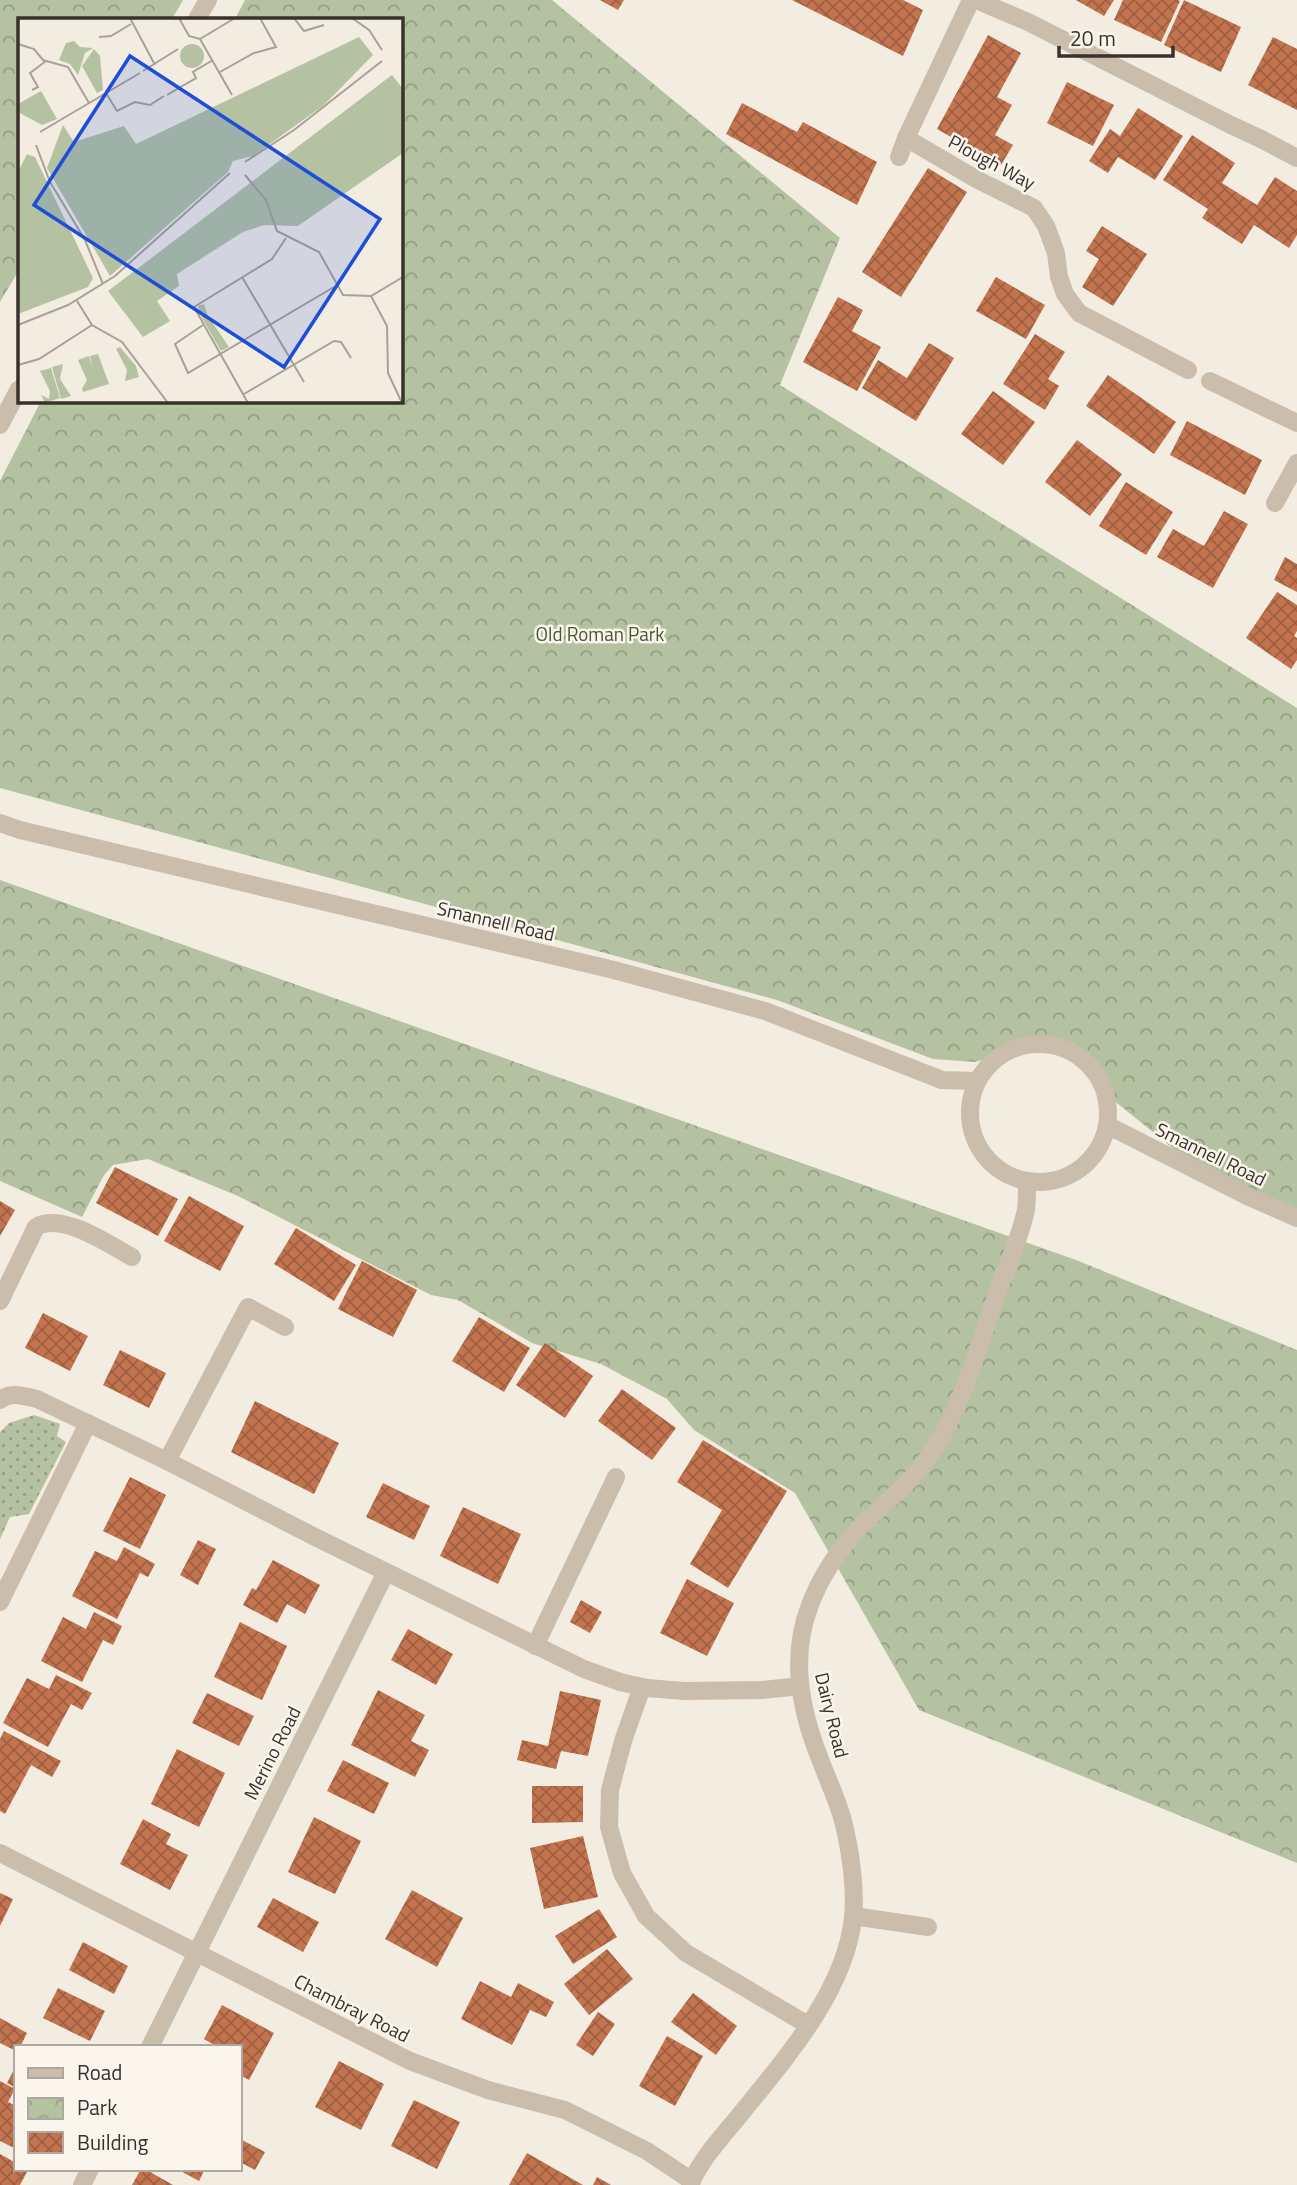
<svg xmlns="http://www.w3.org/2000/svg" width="1297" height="2185" viewBox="0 0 1297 2185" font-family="'Titillium Web',sans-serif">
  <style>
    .grass { fill: url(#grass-dots) }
    .park { fill: url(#park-crowns) }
    .building { fill: url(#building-cross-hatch) }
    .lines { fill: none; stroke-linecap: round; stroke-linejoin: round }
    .service { stroke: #cbbdac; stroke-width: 18 }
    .pedestrian { stroke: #cbbdac; stroke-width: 18 }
    .minor { stroke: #cbbdac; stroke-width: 18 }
    .tertiary { stroke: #cbbdac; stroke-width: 18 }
    .labels { text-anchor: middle; stroke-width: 5; stroke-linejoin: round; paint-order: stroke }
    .street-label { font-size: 19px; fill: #3a312b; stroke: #faf5ed }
    .park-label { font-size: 19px; fill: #45572f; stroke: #faf5ed }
    .inset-road { fill: none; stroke: #a9a198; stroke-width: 2 }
    .view { fill: #1d4ed8; fill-opacity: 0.15; stroke: #1d4ed8; stroke-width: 3.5 }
    .inset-edge { fill: none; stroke: #3a312b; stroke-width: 3.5 }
  </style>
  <defs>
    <pattern id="grass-dots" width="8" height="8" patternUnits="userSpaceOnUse" patternTransform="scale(1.75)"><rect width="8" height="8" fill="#b4c2a1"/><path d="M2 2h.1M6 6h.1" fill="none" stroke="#939e83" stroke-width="1.8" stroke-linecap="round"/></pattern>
    <pattern id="park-crowns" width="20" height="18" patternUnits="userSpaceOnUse" patternTransform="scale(1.75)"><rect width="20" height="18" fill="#b4c2a1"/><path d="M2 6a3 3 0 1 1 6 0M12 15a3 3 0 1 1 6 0" fill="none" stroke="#939e83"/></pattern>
    <pattern id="building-cross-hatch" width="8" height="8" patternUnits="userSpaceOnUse" patternTransform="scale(1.75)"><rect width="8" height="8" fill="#c3744f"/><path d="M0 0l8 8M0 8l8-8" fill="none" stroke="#9f6042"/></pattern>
  </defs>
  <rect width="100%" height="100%" fill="#f3ece1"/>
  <path class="grass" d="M34 1415 60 1424 57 1436 66 1442 29 1514 10 1517 0 1539V1432L9 1423Z"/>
  <g class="park">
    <path d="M0 0H183L172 19H19V270L0 302Z"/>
    <path d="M245 0H552L840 238 780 385 1297 708V1212L1175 1150 1106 1094 1088 1072 1064 1054 1035 1046 975 1062 933 1059 777 1000 0 788V481L41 401H401V19H235Z"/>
    <path d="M0 880 1076 1260 1297 1350V1863L919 1710 795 1493 694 1430 667 1399 601 1364 532 1343 458 1300 431 1295 238 1196 148 1159 113 1165 104 1175 82 1217 0 1181Z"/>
  </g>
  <g class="building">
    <path d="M600 0H624L618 10Z"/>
    <path d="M792 0H903L923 10 903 56Z"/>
    <path d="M1076 0H1114L1104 16Z"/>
    <path d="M1123 0H1178L1180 1 1161 42 1114 20Z"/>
    <path d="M1184 0 1241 27 1221 72 1164 45Z"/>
    <path d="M988 35 1021 53 997 97 1012 105 995 135 1013 145 1001 165 937 129Z"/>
    <path d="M1273 37 1297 49V110L1248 85Z"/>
    <path d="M1067 82 1114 105 1093 146 1047 123Z"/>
    <path d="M742 103 797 132 803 122 877 162 857 205 726 134Z"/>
    <path d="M1138 108 1183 136 1155 180 1118 157 1108 173 1089 161 1110 129 1120 136Z"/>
    <path d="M1192 135 1235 163 1222 183 1257 205 1275 177 1297 191V235L1289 248 1254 225 1242 244 1202 218 1208 209 1163 180Z"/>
    <path d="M928 168 967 192 901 297 862 272Z"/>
    <path d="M1102 226 1147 254 1113 306 1082 287 1099 259 1086 251Z"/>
    <path d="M996 277 1045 305 1026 339 976 311Z"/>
    <path d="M838 297 863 310 852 331 881 347 857 391 803 362Z"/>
    <path d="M1035 334 1065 352 1048 379 1059 386 1045 410 1003 384Z"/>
    <path d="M929 343 954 358 916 421 862 388 878 360 907 378Z"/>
    <path d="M1108 375 1176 422 1154 454 1086 406Z"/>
    <path d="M993 391 1035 422 1003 465 961 434Z"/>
    <path d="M1187 421 1262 460 1245 495 1170 455Z"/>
    <path d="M1077 440 1122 474 1090 516 1045 482Z"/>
    <path d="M1126 482 1173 512 1146 555 1099 526Z"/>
    <path d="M1224 511 1248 524 1213 588 1157 557 1173 529 1204 546Z"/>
    <path d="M1285 557 1297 564V592L1274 580Z"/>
    <path d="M1277 592 1297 605V631L1294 636 1297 638V660L1291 669 1246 638Z"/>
    <path d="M115 1167 178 1199 158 1236 96 1203Z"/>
    <path d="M189 1196 244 1226 220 1271 164 1241Z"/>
    <path d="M0 1201 15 1210 0 1236Z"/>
    <path d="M296 1228 356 1265 334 1301 274 1264Z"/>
    <path d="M362 1261 417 1290 393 1337 338 1309Z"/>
    <path d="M43 1313 88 1336 70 1371 25 1348Z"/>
    <path d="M479 1317 530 1348 504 1392 452 1361Z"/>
    <path d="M545 1343 593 1376 565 1418 516 1385Z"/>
    <path d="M120 1350 166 1373 149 1408 103 1385Z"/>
    <path d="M622 1389 676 1428 652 1460 598 1421Z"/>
    <path d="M255 1401 339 1443 314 1494 231 1452Z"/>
    <path d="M703 1440 787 1491 728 1588 690 1564 722 1510 677 1482Z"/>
    <path d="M130 1477 166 1495 140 1549 103 1531Z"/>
    <path d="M383 1483 430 1506 414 1540 366 1517Z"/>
    <path d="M463 1507 521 1534 498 1584 440 1556Z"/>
    <path d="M198 1540 216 1549 198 1585 180 1575Z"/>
    <path d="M124 1547 155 1564 148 1577 140 1573 117 1619 72 1596 95 1551 117 1561Z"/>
    <path d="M273 1560 320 1585 305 1614 287 1604 277 1623 243 1605 252 1588 256 1590Z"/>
    <path d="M687 1579 734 1603 707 1656 660 1633Z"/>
    <path d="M581 1600 602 1612 590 1633 570 1622Z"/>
    <path d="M94 1612 122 1626 113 1645 103 1640 82 1682 41 1661 63 1617 86 1629Z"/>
    <path d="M240 1622 287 1646 262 1700 214 1677Z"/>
    <path d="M408 1629 453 1654 436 1685 391 1660Z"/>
    <path d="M56 1675 92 1693 82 1710 71 1704 48 1747 3 1723 27 1678 49 1689Z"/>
    <path d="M378 1690 425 1715 411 1741 429 1750 415 1777 351 1745Z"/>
    <path d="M560 1691 601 1700 588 1756 561 1751 556 1769 517 1760 522 1740 548 1746Z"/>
    <path d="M207 1693 254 1716 239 1746 192 1723Z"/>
    <path d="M4 1731 61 1761 52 1777 31 1765 5 1814 0 1811V1739Z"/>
    <path d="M177 1749 225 1773 199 1827 151 1804Z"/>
    <path d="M343 1760 389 1783 374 1814 327 1791Z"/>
    <path d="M532 1786H583V1822L532 1823Z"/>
    <path d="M314 1817 361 1841 335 1894 288 1872Z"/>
    <path d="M143 1819 171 1834 166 1844 188 1855 170 1890 120 1864Z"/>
    <path d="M583 1836 598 1897 544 1909 530 1848Z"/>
    <path d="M412 1890 463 1918 437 1967 385 1939Z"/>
    <path d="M0 1893 13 1899 0 1926Z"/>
    <path d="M273 1898 319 1922 303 1952 257 1927Z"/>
    <path d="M599 1909 617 1937 573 1964 555 1936Z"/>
    <path d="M83 1942 128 1966 114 1994 69 1970Z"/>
    <path d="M607 1949 633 1979 589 2015 564 1984Z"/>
    <path d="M480 1981 511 1997 518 1983 554 2002 546 2017 530 2010 512 2045 461 2019Z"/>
    <path d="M58 1988 105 2011 90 2041 43 2018Z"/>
    <path d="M693 1993 737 2026 716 2055 671 2022Z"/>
    <path d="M222 2005 274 2033 249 2080 240 2075V2047H218L204 2039Z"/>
    <path d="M598 2012 615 2024 593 2056 576 2045Z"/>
    <path d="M0 2018 27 2033 20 2047H16V2051L0 2043Z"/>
    <path d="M667 2036 703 2056 675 2106 639 2086Z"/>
    <path d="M339 2061 384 2084 361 2130 315 2107Z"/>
    <path d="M16 2066V2088L7 2083Z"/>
    <path d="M0 2081 15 2089 8 2102 16 2106V2149L0 2141Z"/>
    <path d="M414 2100 460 2122 437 2169 391 2146Z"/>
    <path d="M240 2139 265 2152 255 2170 240 2162Z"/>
    <path d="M527 2153 583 2185H509Z"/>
    <path d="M0 2154 16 2163V2169L28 2170 20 2185H0Z"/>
    <path d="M141 2169H145L173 2185H132Z"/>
    <path d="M177 2169H205L199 2181Z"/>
    <path d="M597 2177 611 2185H593Z"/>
  </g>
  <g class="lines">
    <g class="service">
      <path d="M0 1301 36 1227C62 1212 108 1244 132 1257"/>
      <path d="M167 1461 248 1307 285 1327"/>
      <path d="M0 1602 88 1423"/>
      <path d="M535 1646 616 1477"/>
      <path d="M642 1687 623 1741 610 1790 609 1827 622 1873 646 1916 686 1953 808 2025"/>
      <path d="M853 1916 928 1927"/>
    </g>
    <path class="pedestrian" d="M1231 125 1261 139"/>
    <g class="minor">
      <path d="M971 0 906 138 976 179 1034 208 1046 226 1056 253 1059 277 1065 294 1079 313 1188 370"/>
      <path d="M976 0 1028 22 1231 125"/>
      <path d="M197 19 208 0"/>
      <path d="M1261 139 1297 158"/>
      <path d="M899 157 906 138"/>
      <path d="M1210 381 1297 423"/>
      <path d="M0 425 19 389"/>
      <path d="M1275 503 1297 463"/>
      <path d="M0 1400C11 1391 24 1396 37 1399L167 1461 315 1537 584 1669 620 1682 647 1688 684 1691 762 1690 800 1686"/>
      <path d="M0 1853 410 2061 488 2090 565 2110 647 2151 692 2181"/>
      <path d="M150 2047 386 1572"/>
      <path d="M82 2185 90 2169"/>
      <path d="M690 2185C701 2159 721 2138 739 2116 784 2060 845 1992 853 1918 856 1887 850 1847 842 1817 836 1797 827 1778 820 1759 800 1709 790 1656 810 1605 820 1578 839 1550 858 1529 876 1510 898 1494 915 1474 958 1424 975 1357 996 1296 1006 1269 1020 1238 1026 1210 1027 1201 1027 1191 1027 1182"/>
    </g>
    <g class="tertiary">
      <path d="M0 823 20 830 614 970 765 1011 942 1080 976 1081"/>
      <circle cx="1039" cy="1113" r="69"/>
      <path d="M1107 1125 1247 1196 1297 1218"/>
    </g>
  </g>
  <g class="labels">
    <g class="street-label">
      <text transform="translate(992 162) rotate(28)" y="7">Plough Way</text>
      <text transform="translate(496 921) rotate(13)" y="7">Smannell Road</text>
      <text transform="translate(1211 1154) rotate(26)" y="7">Smannell Road</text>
      <text transform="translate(832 1715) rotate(76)" y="7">Dairy Road</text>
      <text transform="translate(272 1753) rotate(-63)" y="7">Merino Road</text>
      <text transform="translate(352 2008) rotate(27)" y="7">Chambray Road</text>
    </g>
    <g class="park-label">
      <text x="600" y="641">Old Roman Park</text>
    </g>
  </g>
  <g transform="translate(18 18)">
    <rect width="385" height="385" fill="#f3ece1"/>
    <path d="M56 23 62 29 75 30 67 35 60 57 52 46 41 42 48 25ZM76 31 82 38 85 72 79 75 64 48ZM23 73 39 101 24 107 0 94V86ZM186 286 190 298 211 329 203 333 184 300 180 288Z" fill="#b4c2a1"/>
    <path d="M341 19 355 37 306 87 235 138 215 143 210 154 92 258 29 150 45 107 56 124 106 108 118 126ZM162 38a12 12 0 1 1 24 0a12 12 0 1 1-24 0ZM374 57 385 71V135L280 208 246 207 225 214 159 256 161 268 139 283 152 303 125 319 90 273ZM9 136 17 139 75 260 70 269 0 296V154Z" fill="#b4c2a1"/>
    <path d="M102 329 118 348 121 359 107 363 109 352 98 331ZM80 336 91 366 65 374 60 359 64 371 69 362 60 342 71 338 75 351 72 338ZM45 346 42 361 53 378 43 381 34 349ZM33 350 42 380 27 385 23 377 31 381 32 373 22 353Z" fill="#b4c2a1"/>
    <path d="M378 69 385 78 384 98 368 78Z" fill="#b4c2a1"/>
    <path class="inset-road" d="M112 0 137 47M161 0 171 18 182 21M276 0 286 13 306 7M334 0 351 12 364 32M81 19 93 18 113 6M182 21 214 77M182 21 217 0M0 26 16 31 25 42 50 49 71 85M125 53 160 31M202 54 236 35 258 29 242 0M14 72 20 69 12 55 28 43M88 75 99 93 117 84 132 87 146 78M149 77 178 60 175 54 195 42M22 114 122 55M18 127 32 164 67 222 85 266M227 144 276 112 364 43M227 157 248 182 259 213 301 234 325 277 353 278 385 259M224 259 286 364M353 278 369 308 370 355 384 385M59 283 74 307 104 324 150 385M0 307 50 287 97 258 212 155M185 307 157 326 170 355 316 269M0 347 21 341 74 307M226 376 316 323 323 324 333 340M230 385 176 289 254 241 268 220"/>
    <path class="view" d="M112 38 362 201 266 349 16 187Z"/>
    <rect width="385" height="385" class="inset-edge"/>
  </g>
  <rect x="14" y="2045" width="228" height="126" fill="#faf5ed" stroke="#ada79f" stroke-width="2"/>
  <rect x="28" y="2068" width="35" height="10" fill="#cbbdac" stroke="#ada79f" stroke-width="2"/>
  <text x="77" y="2080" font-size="21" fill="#3a312b">Road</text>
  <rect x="28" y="2098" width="35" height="21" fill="url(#park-crowns)" stroke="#ada79f" stroke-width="2"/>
  <text x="77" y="2115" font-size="21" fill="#3a312b">Park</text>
  <rect x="28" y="2132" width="35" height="21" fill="url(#building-cross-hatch)" stroke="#ada79f" stroke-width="2"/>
  <text x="77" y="2150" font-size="21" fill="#3a312b">Building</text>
  <path d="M1059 46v10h114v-10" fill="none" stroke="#3a312b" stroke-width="3.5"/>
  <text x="1070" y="46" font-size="21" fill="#3a312b" stroke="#faf5ed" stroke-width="5" paint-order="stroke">20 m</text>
</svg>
